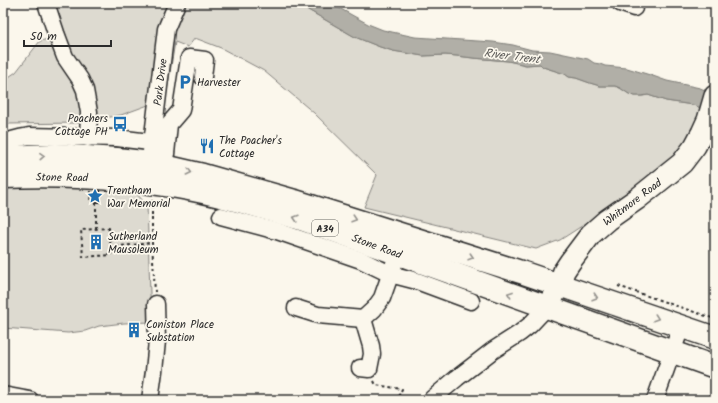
<svg xmlns="http://www.w3.org/2000/svg" width="718" height="403" viewBox="0 0 718 403" font-family="Kalam,sans-serif">
  <style>
    .green { fill: #dddad0; stroke: #84827e }
    .water { fill: #b1afa7; stroke: #7b7a75 }
    .lines { fill: none; stroke-linecap: round; stroke-linejoin: round }
    .minor-casing { stroke: #2b2b2b; stroke-width: 19 }
    .major-casing { stroke: #2b2b2b; stroke-width: 24 }
    .highway-casing { stroke: #2b2b2b; stroke-width: 25 }
    .path { stroke: #2b2b2b; stroke-width: 2; stroke-dasharray: 3 3; stroke-linecap: butt }
    .minor { stroke: #fbf7ec; stroke-width: 16 }
    .major { stroke: #fbf7ec; stroke-width: 21 }
    .highway { stroke: #fbf7ec; stroke-width: 22 }
    .oneway { stroke: #93918c }
    .labels { text-anchor: middle; stroke-width: 3.5; stroke-linejoin: round; paint-order: stroke }
    .shield { fill: #fbf7ec; stroke: #696865; stroke-width: 1 }
    .shield-label { font-size: 10px; font-weight: bold; fill: #2b2b2b }
    .street-label { font-size: 11px; fill: #2b2b2b; stroke: #fbf7ec }
    .poi-label { font-size: 11px; fill: #2b2b2b; stroke: #fbf7ec; text-anchor: start }
    .water-label { font-size: 12px; font-style: italic; fill: #5a5956; stroke: #fbf7ec }
  </style>
  <rect width="100%" height="100%" fill="#fbf7ec"/>
  <filter id="ink" filterUnits="userSpaceOnUse"><feTurbulence type="fractalNoise" baseFrequency=".025" numOctaves="2"/><feDisplacementMap in="SourceGraphic" scale="8" xChannelSelector="R" yChannelSelector="G"/><feConvolveMatrix kernelMatrix="1 2 1 2 8 2 1 2 1" color-interpolation-filters="sRGB"/></filter>
  <g filter="url(#ink)">
    <g class="green">
      <path d="M54 3H296L355 37 380 47 393 51 423 56 445 55 457 56 473 58 508 61 526 65 540 64 543 67 565 74 569 77 576 78 590 83 600 86H615L620 88 629 94 635 96H642L648 95 666 101 693 105 704 109 690 138 676 158 616 204 560 240 536 249 364 207 377 175 314 113 264 71 221 48 195 38 188 47 175 42 167 91 151 104 121 115 77 123 8 124 3 130V81L16 72 40 41 66 35Z"/>
      <path d="M69 187 121 190 135 192 147 205 151 322 124 323 99 326 85 331 68 333 3 328V188Z"/>
    </g>
    <path class="water" d="M296 3H330L368 24 383 30 401 34 415 37 493 42 513 45 532 50 550 51 588 59 594 63 600 64 605 66 627 68 650 75 667 81 700 88 715 94V113L693 105 666 101 648 95 642 96H635L629 94 620 88 615 86H600L590 83 576 78 569 77 565 74 543 67 540 64 526 65 508 61 473 58 457 56 445 55 423 56 393 51 380 47 355 37Z"/>
    <g class="lines">
      <g class="minor-casing">
        <g id="minor">
          <path d="M46 3 56 33 65 57 80 79 85 90 89 112 88 138"/>
          <path d="M620 3 634 8"/>
          <path d="M3 146C8 139 20 138 29 136L117 138 166 144"/>
          <path d="M151 152 166 29 177 3"/>
          <path d="M166 154 169 124 181 110 189 58 205 60 203 77"/>
          <path d="M221 216 277 231 361 260 390 274 417 281 471 301"/>
          <path d="M296 308 318 315 363 319 374 309 382 298 394 264"/>
          <path d="M360 368 369 369 372 354 371 346 363 319"/>
          <path d="M3 395 30 400"/>
          <path d="M432 399 457 378 492 351 520 333 530 325 547 307"/>
          <path d="M150 400 154 371 157 341 156 304"/>
          <path d="M655 400 681 327"/>
        </g>
      </g>
      <g class="major-casing">
        <path id="major" d="M547 307 559 286 564 271 570 262 591 234 607 220 637 199 682 163 695 146 702 133 708 120 715 96"/>
      </g>
      <g class="highway-casing">
        <g id="highway">
          <path d="M3 157 56 155 117 159 151 163 203 175 295 201 524 273 715 338"/>
          <path d="M3 177C61 175 119 177 177 187 219 194 260 207 301 219L715 367"/>
        </g>
      </g>
      <g class="path">
        <path d="M91 187H100V202H90Z"/>
        <path d="M152 200V243L155 292"/>
        <path d="M96 202V229"/>
        <path d="M109 228 111 255 83 257 81 230Z"/>
        <path d="M110 247 152 243"/>
        <path d="M618 286 715 319"/>
        <path d="M374 381 376 385 402 389 398 397 404 400"/>
      </g>
      <use href="#minor" class="minor"/>
      <use href="#major" class="major"/>
      <use href="#highway" class="highway"/>
    </g>
    <defs><path id="oneway-chevron" d="M-2-3.5L2.5 0L-2 3.5" fill="none" stroke-width="1.6" stroke-linecap="round" stroke-linejoin="round"/></defs>
    <g class="oneway">
      <use href="#oneway-chevron" transform="translate(42 156) rotate(-3)"/>
      <use href="#oneway-chevron" transform="translate(189 172) rotate(13)"/>
      <use href="#oneway-chevron" transform="translate(296 218) rotate(-163)"/>
      <use href="#oneway-chevron" transform="translate(354 219) rotate(18)"/>
      <use href="#oneway-chevron" transform="translate(471 257) rotate(18)"/>
      <use href="#oneway-chevron" transform="translate(510 294) rotate(-160)"/>
      <use href="#oneway-chevron" transform="translate(595 297) rotate(18)"/>
      <use href="#oneway-chevron" transform="translate(656 318) rotate(19)"/>
    </g>
  </g>
  <defs>
    <g id="parking-bare" transform="scale(1.2)"><path d="M-3.5-5.5H1a3.5 3.5 0 0 1 0 7H-1V5.5H-3.5ZM-1-3.4V-.6H.8a1.4 1.4 0 0 0 0-2.8Z" fill="#1f6fb2" stroke="#fbf7ec" stroke-width="2.5" paint-order="stroke"/></g>
    <g id="bus-bare" transform="scale(1.2)"><path d="M-5-6H5V4H4V6H2V4H-2V6H-4V4H-5ZM-3.5-4V0h7V-4ZM-3.5 1.2v1.5H-2V1.2ZM2 1.2v1.5H3.5V1.2Z" fill="#1f6fb2" stroke="#fbf7ec" stroke-width="2.5" paint-order="stroke"/></g>
    <g id="restaurant-bare" transform="scale(1.2)"><path d="M-5-6h1v4h1v-4h1v4h1v-4h1v5L-1.5 .5V6h-2V.5L-5-1ZM5-6V6H3V1.5H1.5Q1.5-4 5-6Z" fill="#1f6fb2" stroke="#fbf7ec" stroke-width="2.5" paint-order="stroke"/></g>
    <g id="sight-bare" transform="scale(1.2)"><path d="M0-6L1.8-2.2L6-1.7L2.9 1.2L3.7 5.4L0 3.3L-3.7 5.4L-2.9 1.2L-6-1.7L-1.8-2.2Z" fill="#1f6fb2" stroke="#fbf7ec" stroke-width="2.5" paint-order="stroke"/></g>
    <g id="building-bare" transform="scale(1.2)"><path d="M-4-6H4V6H1V3H-1V6H-4ZM-2.5-4.3h1.7v1.8h-1.7ZM.8-4.3h1.7v1.8H.8ZM-2.5-1h1.7V.8h-1.7ZM.8-1h1.7V.8H.8Z" fill="#1f6fb2" stroke="#fbf7ec" stroke-width="2.5" paint-order="stroke"/></g>
  </defs>
  <g fill-rule="evenodd">
    <use href="#parking-bare" x="185" y="82"/>
    <use href="#bus-bare" x="120" y="124"/>
    <use href="#restaurant-bare" x="207" y="146"/>
    <use href="#sight-bare" x="95" y="196"/>
    <use href="#building-bare" x="96" y="242"/>
    <use href="#building-bare" x="134" y="330"/>
  </g>
  <g class="labels">
    <rect class="shield" x="312" y="220" width="26" height="16" rx="3"/>
    <g class="shield-label">
      <text x="325" y="232">A34</text>
    </g>
    <g class="street-label">
      <text transform="translate(160 82) rotate(-83)" y="4">Park Drive</text>
      <text transform="translate(62 177) rotate(1)" y="4">Stone Road</text>
      <text transform="translate(632 202) rotate(-37)" y="4">Whitmore Road</text>
      <text transform="translate(377 246) rotate(20)" y="4">Stone Road</text>
    </g>
    <g class="poi-label">
      <text x="197" y="86">Harvester</text>
      <text x="108" y="122" text-anchor="end">Poachers<tspan x="108" dy="13">Cottage PH</tspan></text>
      <text x="219" y="144">The Poacher's<tspan x="219" dy="13">Cottage</tspan></text>
      <text x="107" y="194">Trentham<tspan x="107" dy="13">War Memorial</tspan></text>
      <text x="108" y="240">Sutherland<tspan x="108" dy="13">Mausoleum</tspan></text>
      <text x="146" y="328">Coniston Place<tspan x="146" dy="13">Substation</tspan></text>
    </g>
    <g class="water-label">
      <text transform="translate(512 56) rotate(7)" y="4">River Trent</text>
    </g>
  </g>
  <rect width="718" height="403" fill="none" stroke="#fbf7ec" stroke-width="16"/>
  <rect x="8" y="8" width="702" height="387" fill="none" stroke="#2b2b2b" stroke-width="1.5" filter="url(#ink)"/>
  <path d="M24 40v6h87v-6" fill="none" stroke="#2b2b2b" stroke-width="2"/>
  <text x="30" y="40" font-size="12" fill="#2b2b2b" stroke="#fbf7ec" stroke-width="3" paint-order="stroke">50 m</text>
</svg>
